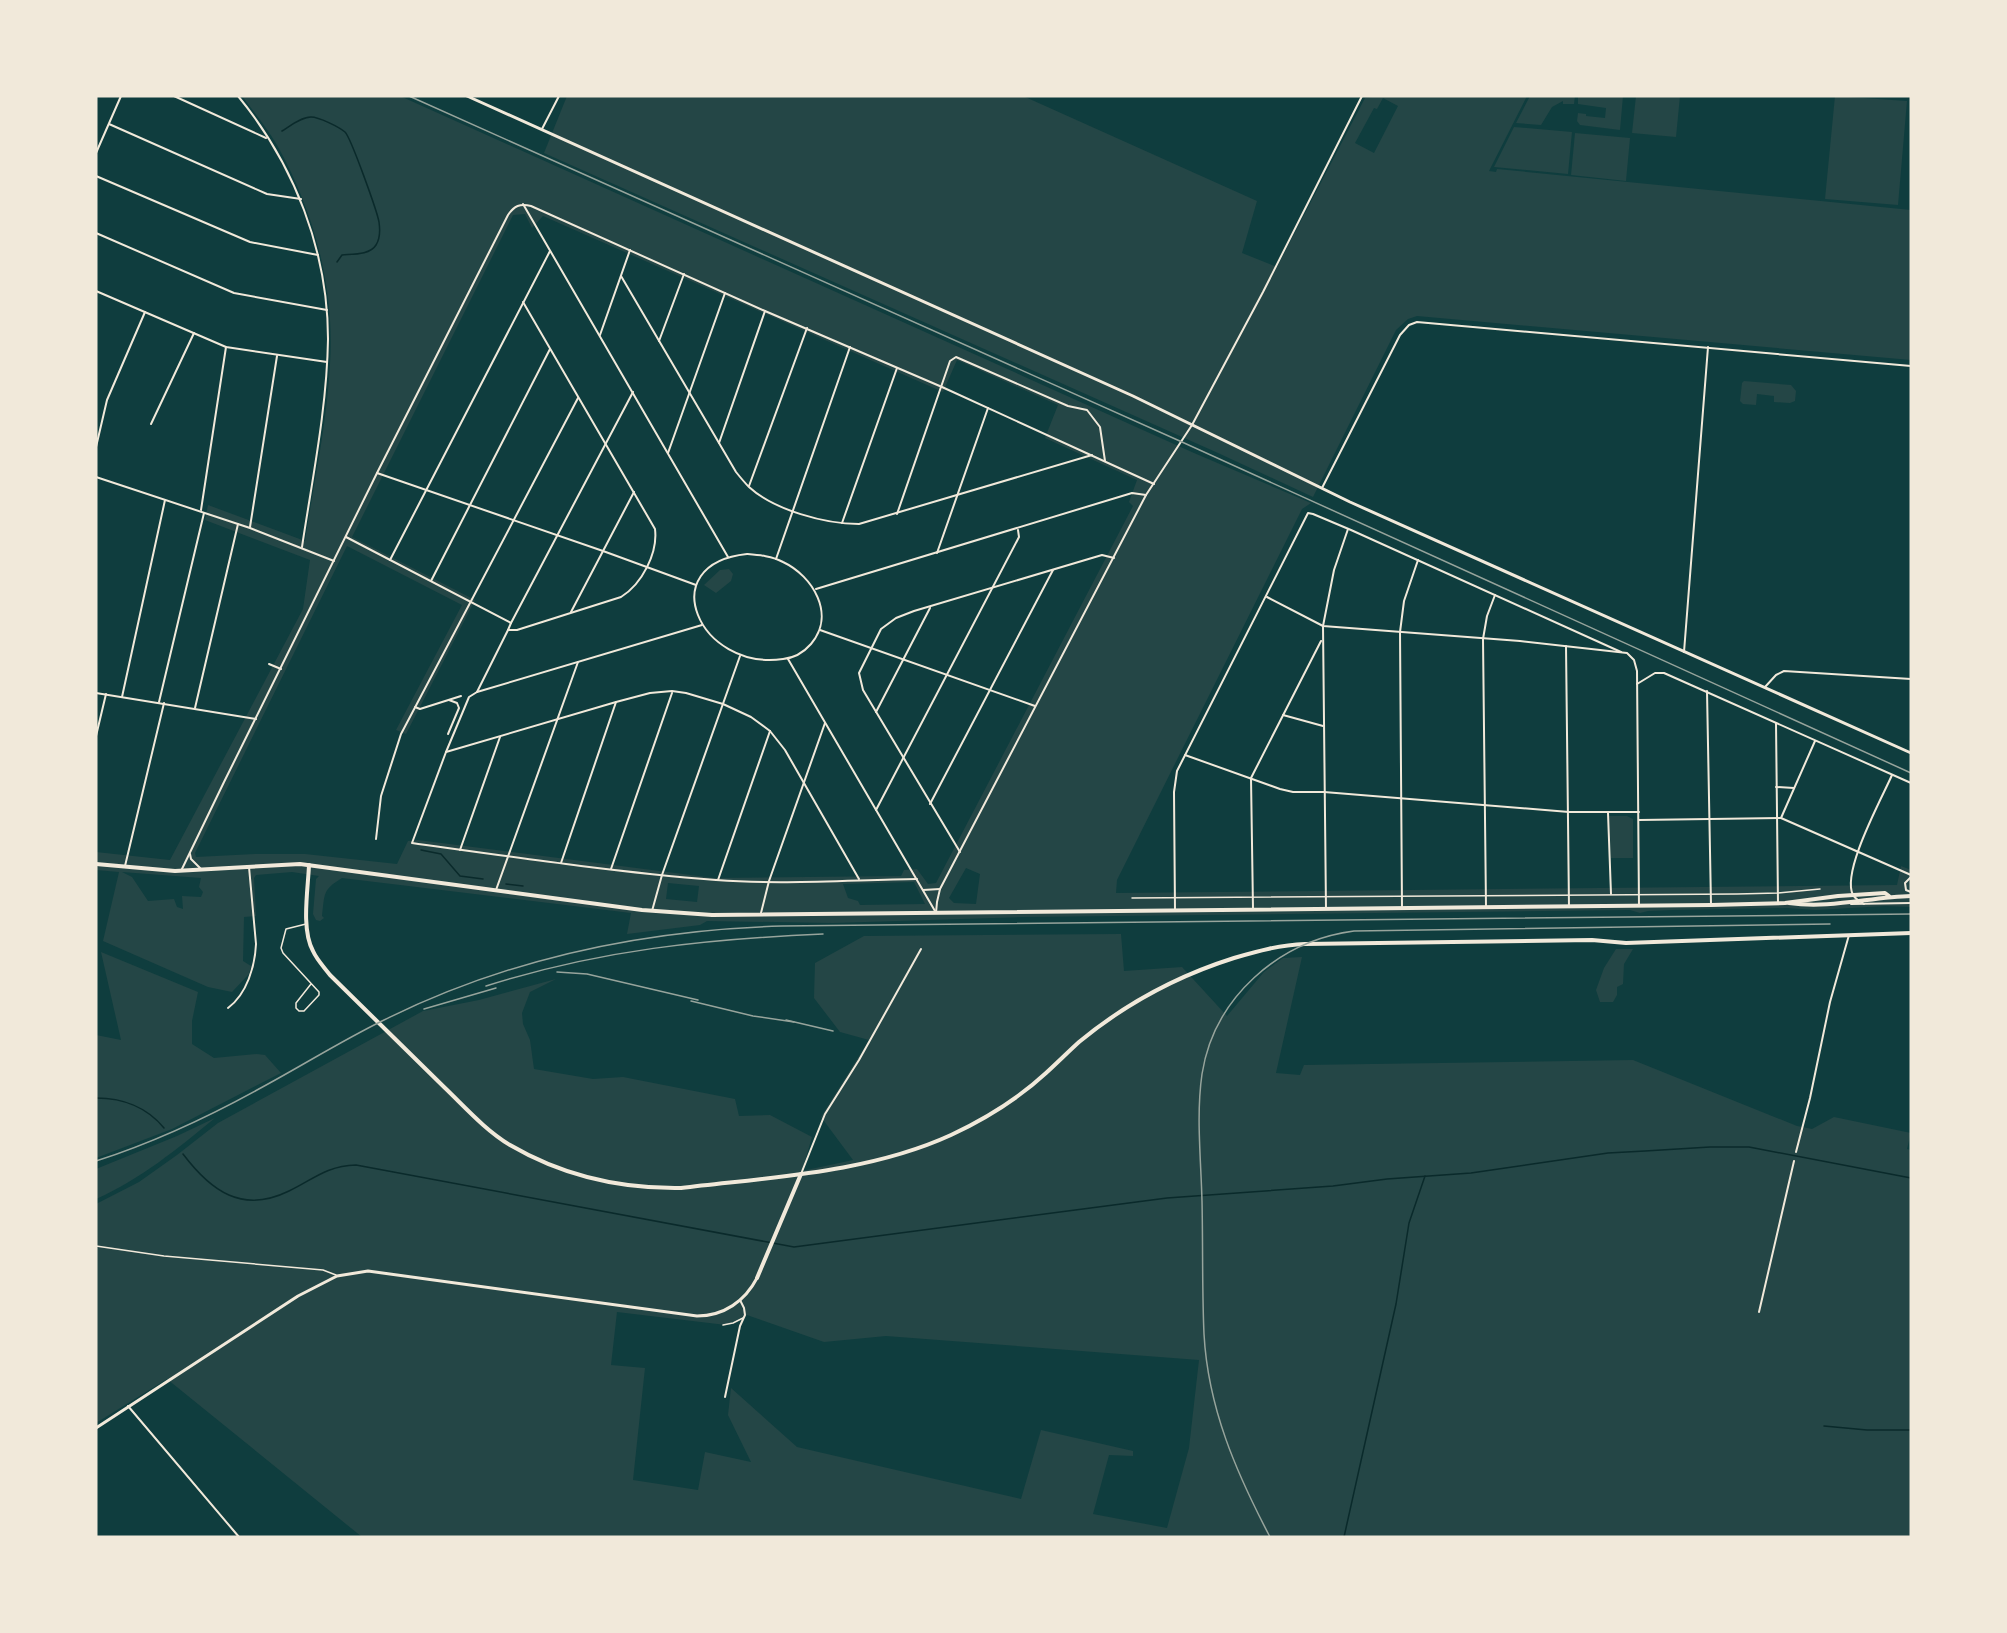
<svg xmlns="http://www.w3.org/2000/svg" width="2007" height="1633" viewBox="0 0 2007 1633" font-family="Inter,sans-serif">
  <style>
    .green { fill: #244646; fill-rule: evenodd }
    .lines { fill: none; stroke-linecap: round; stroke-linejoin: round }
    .stream { stroke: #0a2a2b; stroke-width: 1.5 }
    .service { stroke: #f1e9da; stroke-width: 1.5 }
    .pedestrian { stroke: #f1e9da; stroke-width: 2 }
    .minor { stroke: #f1e9da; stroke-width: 2 }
    .tertiary { stroke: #f1e9da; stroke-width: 3 }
    .secondary { stroke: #f1e9da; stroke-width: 4 }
    .primary { stroke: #f1e9da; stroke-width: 4 }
    .rail { stroke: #97a49c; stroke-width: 1.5 }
  </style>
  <rect width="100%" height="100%" fill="#0f3d3e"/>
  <g class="green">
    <path d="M242 96H400L1194 453 1311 503 1302 509 1117 880 1116 893 1897 885 1901 866 1911 870V907L1885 906 1816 910 1787 908 1673 910 1648 911 1640 913 1630 910 1024 917 833 923 707 921 700 925 627 934 631 913 342 878C322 890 325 894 322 916L324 918 320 921 316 920 313 914 316 879 319 876 292 872 256 875 254 878 256 916 244 917 243 961 251 966 249 974 232 992 208 987 103 941 119 872 96 870V852L170 860 303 609 310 560 205 520 208 505 305 541C314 482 327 423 330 364 335 288 314 211 277 145 267 128 254 112 242 96ZM525 214 532 228 543 216 943 392 957 360 1058 405 1045 438 1137 480 1129 502 1133 506 936 883 928 884 917 869 904 870 901 876 714 878 418 840 408 841 397 864 305 854H255L196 857 195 853 347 546 462 605 396 730 406 734 475 600 352 537 513 215ZM966 868 980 874 976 904 954 903 949 898ZM122 872 201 878 199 887 203 892 201 897 182 896 183 909 177 907 174 899 148 901 132 877ZM914 882 925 904 860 905 858 901 848 898 843 884ZM668 883 699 886 697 902 666 899Z"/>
    <path d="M567 96H1023L1257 201 1242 253 1277 267 1365 98 1378 96H1527L1489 171 1496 172 1497 169 1911 210V360L1417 316 1408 319 1396 330 1313 497 1218 453 544 153ZM1383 98 1398 106 1374 153 1355 143 1374 108 1377 109Z"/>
    <path d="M1530 96H1575L1574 104H1563V101L1552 107 1541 125 1516 123Z"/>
    <path d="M1578 96H1623L1620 130 1580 125 1577 121 1578 113 1586 114V116L1605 118 1606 108 1578 104Z"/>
    <path d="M1636 96H1680L1676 137 1632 133Z"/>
    <path d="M1835 96 1907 101 1898 205 1825 199Z"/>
    <path d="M1514 127 1572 132 1568 174 1494 167Z"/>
    <path d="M1575 133 1630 138 1626 181 1571 175Z"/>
    <path d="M1744 381 1791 385 1796 391 1795 401 1790 403 1774 402V396L1757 394 1756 405 1743 404 1740 401 1742 383Z"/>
    <path d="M729 569 733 574 731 581 716 593 704 585 720 570Z"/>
    <path d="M1609 816H1627L1633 819V858H1611Z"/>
    <path d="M1121 934 1124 971 1182 967 1227 1016 1264 972 1283 958 1302 957 1276 1073 1300 1075 1304 1065 1633 1060 1797 1126 1812 1129 1834 1117 1911 1133 1907 1149 1911 1150V1537H362L167 1379 96 1423V1204L139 1182 177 1155 218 1123 423 1011 479 1000 556 979 530 992 522 1013 523 1024 530 1040 534 1069 593 1079 623 1077 735 1099 739 1116 770 1115 812 1137 802 1171 853 1160 821 1117 869 1040 840 1032 814 998 815 963 864 936ZM617 1312 726 1325 747 1315 824 1342 886 1336 1199 1360 1189 1448 1167 1528 1093 1514 1109 1455 1133 1456V1451L1041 1430 1021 1499 797 1447 731 1388 728 1415 751 1462 705 1452 698 1490 633 1480 645 1368 611 1365Z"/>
    <path d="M1616 949H1633L1624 964 1623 984 1617 987V995L1613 1002H1600L1596 990 1604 968Z"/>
    <path d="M101 952 198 992 192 1021V1044L214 1058 257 1054 265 1055 281 1073 172 1129 96 1158V1035L121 1040Z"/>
    <path d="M215 1118C177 1149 141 1179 96 1199V1169L177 1136Z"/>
  </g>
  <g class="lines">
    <g class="stream">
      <path d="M282 131C290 126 301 117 311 117 319 117 339 127 345 132 351 138 377 211 379 222 380 229 380 239 376 245 370 255 353 254 342 255L337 262"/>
      <path d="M421 850 441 854 460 876 483 879"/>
      <path d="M506 884 523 886"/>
      <path d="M96 1098C122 1098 147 1107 164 1128"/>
      <path d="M183 1154C211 1191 242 1214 289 1191 314 1179 326 1166 356 1165L794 1247 1167 1198 1333 1186 1387 1179 1471 1173 1608 1153 1645 1151 1710 1147H1749L1911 1178"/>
      <path d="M1824 1426 1867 1430H1911"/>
      <path d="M1344 1537 1396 1304 1409 1223 1425 1176"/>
    </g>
    <g class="service">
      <path d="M1132 898 1737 894 1778 893 1820 889"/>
      <path d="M306 924 286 929 281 948 283 953 319 992V995L304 1011H299L296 1008V1003L311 984"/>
      <path d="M96 1246 164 1256 323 1270 336 1275"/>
      <path d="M723 1325 733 1323 743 1318"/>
    </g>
    <path class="pedestrian" d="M1608 813 1611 894"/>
    <g class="minor">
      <path d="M174 96 266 138"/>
      <path d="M238 96C294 164 328 251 328 339 327 408 312 480 302 547"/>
      <path d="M109 124 267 194 301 199"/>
      <path d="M542 129 559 96"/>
      <path d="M96 153 121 96"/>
      <path d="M96 176 250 242 318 255"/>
      <path d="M523 204 728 557"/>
      <path d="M96 233 234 293 327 310"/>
      <path d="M621 276 736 472C740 477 744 482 749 487 774 510 825 524 859 524L1092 455"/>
      <path d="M96 291 226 347 327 362"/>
      <path d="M600 335 630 250"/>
      <path d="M659 341 684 274"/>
      <path d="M151 424 194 333"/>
      <path d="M719 443 765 311"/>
      <path d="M96 447 107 400 145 312"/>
      <path d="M668 453 725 293"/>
      <path d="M377 473 603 551 696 585"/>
      <path d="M96 477 250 528 334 561"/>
      <path d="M749 486 807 328"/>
      <path d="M1322 488 1400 335 1409 325 1417 322 1911 366"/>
      <path d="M201 510 226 347"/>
      <path d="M897 514 950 361 956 357 1068 406 1087 410 1100 427 1105 461"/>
      <path d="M842 523 897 368"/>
      <path d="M250 527 277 356"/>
      <path d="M346 537 511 623 508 630H517L621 597C642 584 658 553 655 529L523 302"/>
      <path d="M937 553 988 408"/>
      <path d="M747 554C759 555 772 556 783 562 813 576 836 615 811 644 804 652 794 658 783 659 699 671 652 564 747 554Z"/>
      <path d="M776 559 850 347"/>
      <path d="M390 560 550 251"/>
      <path d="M431 581 550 349"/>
      <path d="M816 589 1132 493 1146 495"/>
      <path d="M1267 597 1323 626 1520 641 1627 653 1634 660 1637 671 1639 906"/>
      <path d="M571 612 634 492"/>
      <path d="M511 623 633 392"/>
      <path d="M508 630 477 692 469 697 446 752 412 843C513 857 615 872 716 880 782 885 850 880 917 879"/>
      <path d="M820 630 1035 706"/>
      <path d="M1566 646 1569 907"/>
      <path d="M1684 652 1708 347"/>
      <path d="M788 659 935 911"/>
      <path d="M269 664 281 669"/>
      <path d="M1637 684 1655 673H1664L1911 783"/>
      <path d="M1765 687 1776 675 1784 671 1911 679"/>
      <path d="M1707 691 1711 904"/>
      <path d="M477 692 702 625"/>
      <path d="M96 693 256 719"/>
      <path d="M122 697 165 500"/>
      <path d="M159 702 204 513"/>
      <path d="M415 707 420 709 461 696"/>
      <path d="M195 708 238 524"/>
      <path d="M876 712 930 608"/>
      <path d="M1283 715 1323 726"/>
      <path d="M1776 723 1778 903"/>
      <path d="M448 734 459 708 457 703 449 700"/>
      <path d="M96 736 106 694"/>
      <path d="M446 752 616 702 650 693 672 691 686 693 723 704 751 717 770 731 785 750 859 879"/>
      <path d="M1185 755 1280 789 1293 792H1324L1569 812H1639"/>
      <path d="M1776 787 1794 788"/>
      <path d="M930 804 1053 570"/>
      <path d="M876 810 1019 537 1018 530"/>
      <path d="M1781 818 1815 741"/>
      <path d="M1639 820 1781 818 1911 875"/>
      <path d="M376 839 381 796 401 734 578 398"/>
      <path d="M460 850 500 737"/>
      <path d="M960 852 863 690 859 673 881 629 896 618 914 611 1102 555 1114 558"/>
      <path d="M190 854 191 859 202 870"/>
      <path d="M561 863 616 702"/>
      <path d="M125 866 164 703"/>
      <path d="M611 869 672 693"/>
      <path d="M181 871 224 782 378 471 508 215C514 206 520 203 531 206L765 311 942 387 1154 484"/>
      <path d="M1911 877 1905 883 1906 890 1911 892"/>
      <path d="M718 880 770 731"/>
      <path d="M496 890 578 662"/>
      <path d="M923 890 940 889"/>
      <path d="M1851 904 1911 903"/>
      <path d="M1864 904C1860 901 1855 899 1853 895 1841 872 1882 798 1892 775"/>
      <path d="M1486 907 1483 639 1487 616 1495 595"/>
      <path d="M1253 909 1251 778 1321 641"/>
      <path d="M1326 909 1323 626 1334 570 1348 529"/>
      <path d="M1402 909 1400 632 1404 601 1418 560"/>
      <path d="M652 911 662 875 740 656"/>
      <path d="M1175 911 1174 792 1177 771 1308 513 1313 514 1351 530 1621 652"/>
      <path d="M761 913 769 881 825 723"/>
      <path d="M936 913 937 902 940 889 1146 495 1192 425 1263 292 1362 96"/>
      <path d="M228 1008C247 994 255 966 256 944L249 867"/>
      <path d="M1796 1152 1810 1098 1830 1002 1849 935"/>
      <path d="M801 1174 825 1114 859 1060 921 949"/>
      <path d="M1759 1312 1794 1161"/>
      <path d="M725 1397 740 1326 745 1315 744 1308 740 1300"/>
      <path d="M128 1406 239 1537"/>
    </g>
    <g class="tertiary">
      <path d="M467 96 1133 396 1350 502 1911 753"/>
      <path d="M96 1428 298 1296 337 1276 368 1271 697 1316C724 1316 745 1301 757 1278"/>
    </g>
    <g class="secondary">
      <path d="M309 865C308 890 301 929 313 951 317 960 324 967 330 975 368 1012 406 1050 444 1087 465 1107 485 1130 510 1145 563 1176 619 1189 681 1188 771 1177 868 1173 951 1135 985 1119 1019 1098 1046 1073 1057 1063 1068 1052 1079 1042 1125 1004 1177 976 1234 958 1258 951 1280 945 1305 944L1592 940 1626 943 1911 933"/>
      <path d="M757 1278 801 1174"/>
    </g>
    <g class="primary">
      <path d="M96 864 175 871 300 864 642 910 712 915 1711 905 1785 903 1838 896 1885 893 1889 896"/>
      <path d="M1789 903C1830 909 1870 897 1911 896"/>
    </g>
    <g class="rail">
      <path d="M409 96 1182 442 1911 773"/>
      <path d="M557 972 587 974 698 1000"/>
      <path d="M486 986C599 950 707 939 823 934"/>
      <path d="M691 1001 753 1016 794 1022"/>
      <path d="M424 1009 496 988"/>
      <path d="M786 1020 833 1031"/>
      <path d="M96 1161C152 1143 206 1118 257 1090 300 1067 341 1041 384 1020 509 958 643 930 782 926L1911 914"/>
      <path d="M1270 1537C1236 1472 1208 1408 1204 1334 1202 1290 1203 1246 1202 1201 1201 1159 1196 1116 1202 1074 1214 998 1278 941 1354 931L1830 924"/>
    </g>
  </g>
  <rect width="2007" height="1633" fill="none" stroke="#f1e9da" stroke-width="195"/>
</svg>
